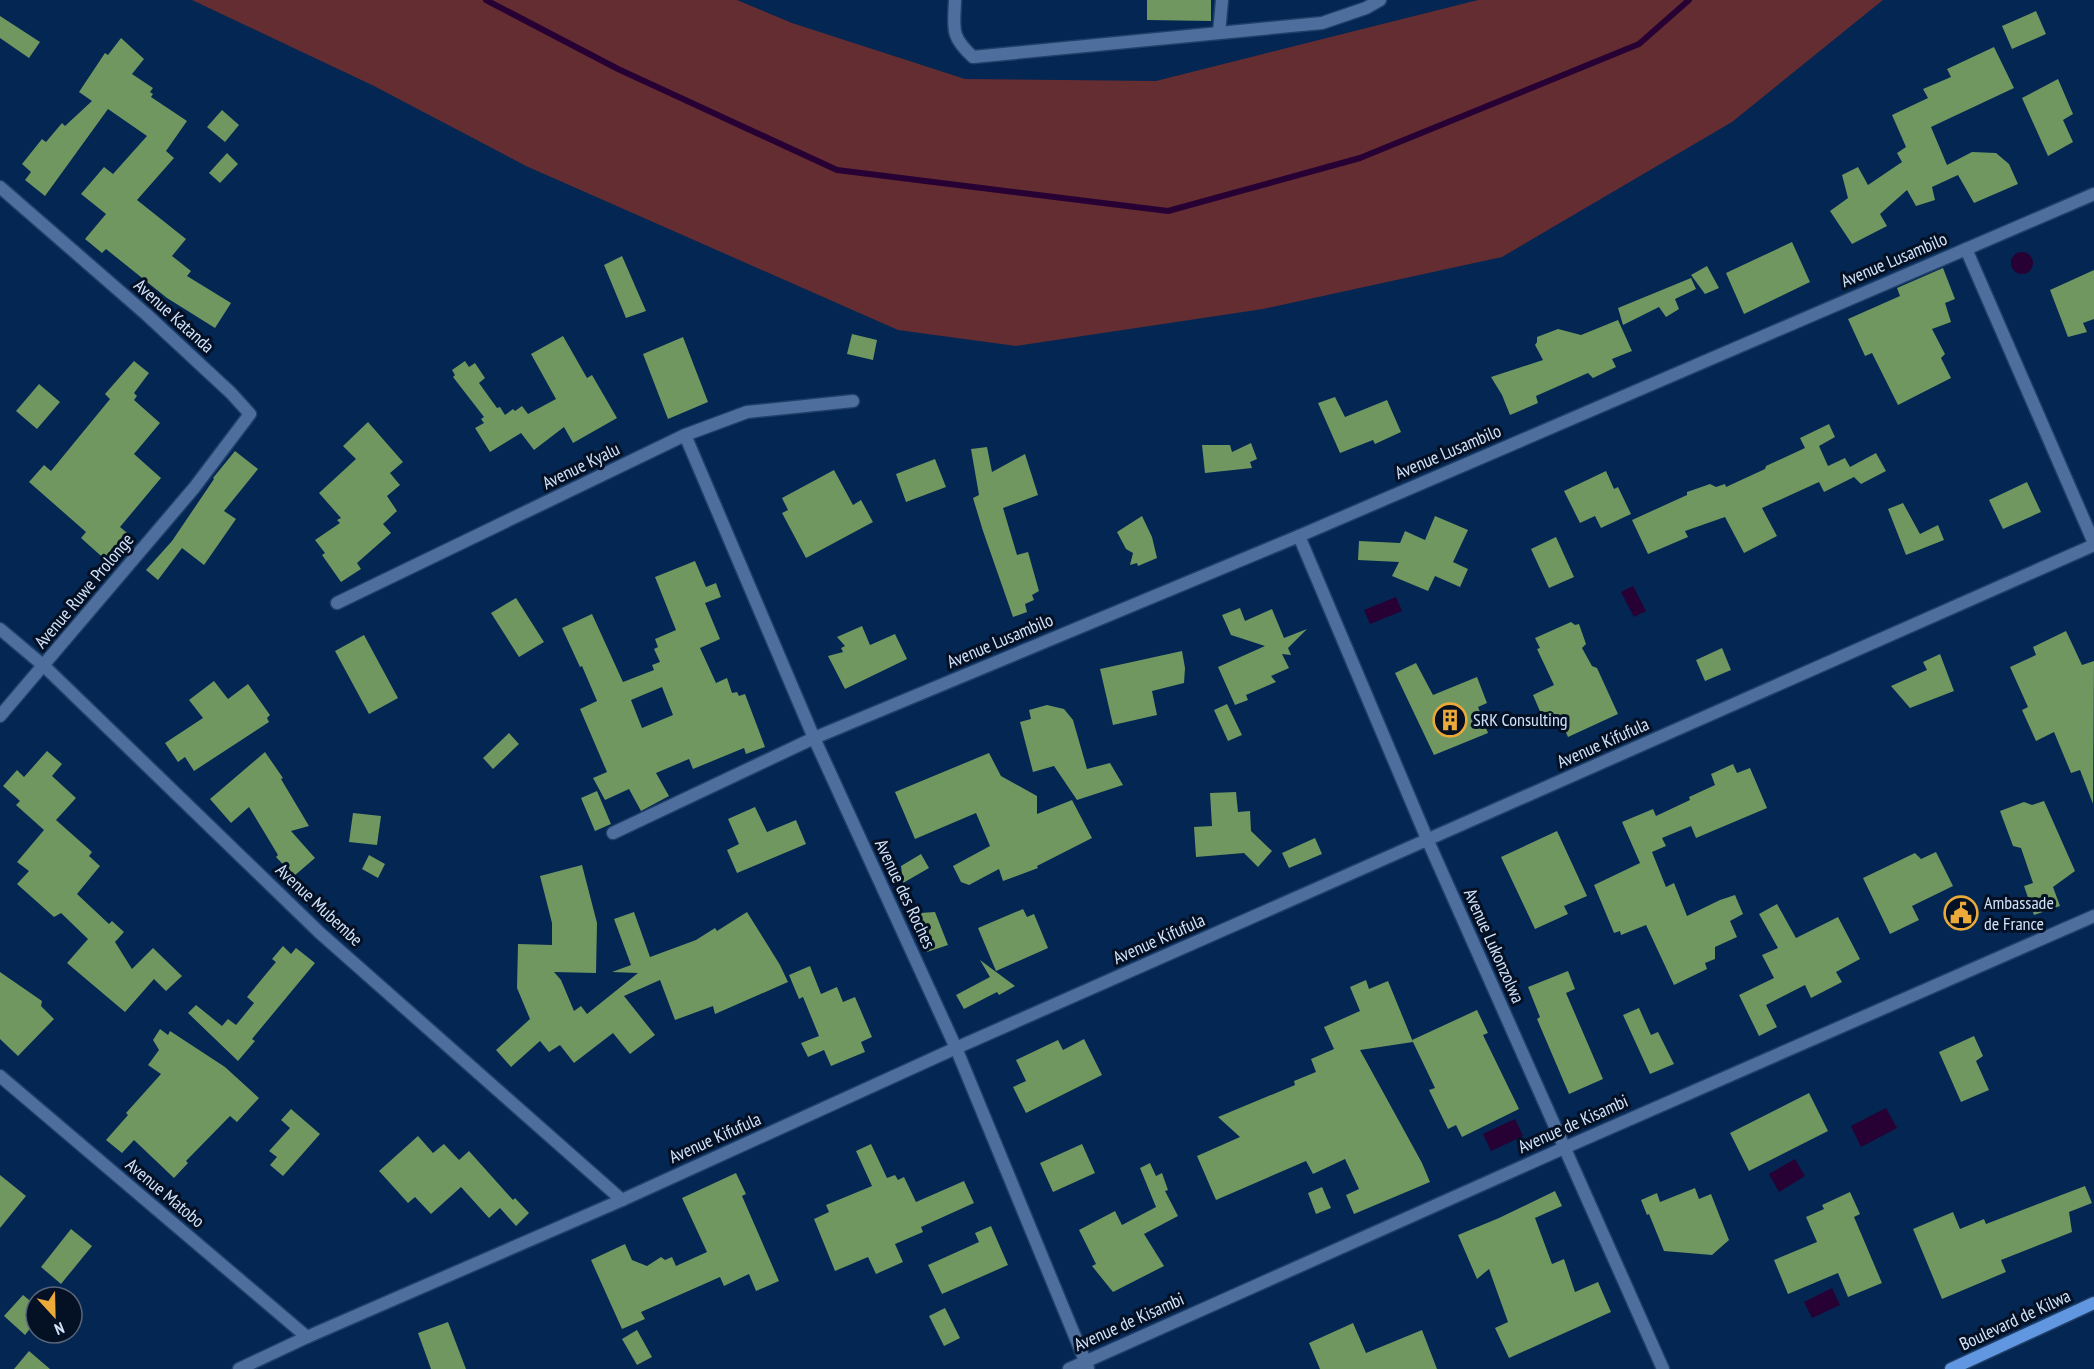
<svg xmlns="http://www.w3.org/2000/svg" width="2094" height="1369" viewBox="0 0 2094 1369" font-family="'PT Sans Narrow',sans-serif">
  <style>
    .green { fill: #642d31 }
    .water { fill: #280134 }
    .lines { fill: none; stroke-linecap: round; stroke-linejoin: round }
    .stream { stroke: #280134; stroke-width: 6 }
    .building { fill: #709760; fill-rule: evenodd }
    .street-casing { stroke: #20406a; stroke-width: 15 }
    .secondary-casing { stroke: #20406a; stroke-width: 15 }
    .street { stroke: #4e6f9d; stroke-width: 12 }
    .secondary { stroke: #6197e0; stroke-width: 12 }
    .labels { text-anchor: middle; stroke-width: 6; stroke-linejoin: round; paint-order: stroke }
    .street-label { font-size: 18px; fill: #d3e3fa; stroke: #041024 }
    .poi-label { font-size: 18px; fill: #d3e3fa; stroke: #041024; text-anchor: start }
  </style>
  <rect width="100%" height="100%" fill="#032652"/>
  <path class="green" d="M192 0H737L792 23 965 79 1156 81 1478 0H1883L1732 122 1502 257 1263 309 1016 346 898 330 526 166 374 86Z"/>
  <g class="water">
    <circle cx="2022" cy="263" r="11"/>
    <path d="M1633 586 1646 611 1634 617 1621 592Z"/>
    <path d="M1396 597 1402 611 1370 624 1364 610Z"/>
    <path d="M1886 1108 1897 1128 1861 1147 1851 1126Z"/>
    <path d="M1515 1119 1523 1136 1491 1151 1483 1134Z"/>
    <path d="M1795 1159 1805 1176 1779 1192 1769 1174Z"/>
    <path d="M1832 1288 1840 1305 1812 1318 1804 1302Z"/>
  </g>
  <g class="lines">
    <path class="stream" d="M486 0 618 69 837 170 1168 211 1360 158 1639 44 1689 0"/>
  </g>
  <g class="building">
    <path d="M1147 0H1211V21L1147 20Z"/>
    <path d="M2036 11 2046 34 2012 49 2002 26Z"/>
    <path d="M0 16 40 42 29 58 0 38Z"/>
    <path d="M121 38 144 59 132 74 153 88 150 92 153 94 151 97 187 121 166 151 174 158 137 200 186 239 172 256 191 271 187 276 231 303 215 328 167 298 106 249 102 253 85 239 106 214 81 194 104 167 113 174 147 136 108 109 45 196 25 180 31 172 22 164 42 139 46 142 62 123 65 126 92 101 79 92 105 53 108 55Z"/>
    <path d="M1994 47 2014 88 1931 127 1947 165 1972 152 1996 153 2009 164 2018 184 1974 203 1958 175 1932 187 1935 200 1916 206 1907 190 1880 214 1887 226 1852 244 1830 211 1848 198 1842 175 1858 167 1868 185 1902 162 1897 153 1906 147 1892 115 1928 98 1923 89 1951 77 1947 69Z"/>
    <path d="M2058 79 2073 114 2063 120 2073 142 2048 156 2022 98Z"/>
    <path d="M222 110 239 125 225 142 207 127Z"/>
    <path d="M227 153 238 164 220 183 209 173Z"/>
    <path d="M1792 242 1810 282 1744 314 1726 273Z"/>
    <path d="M622 256 646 311 626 318 604 265Z"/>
    <path d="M1707 266 1719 288 1705 294 1691 275Z"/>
    <path d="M1943 268 1955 299 1945 303 1951 322 1932 329 1945 354 1941 358 1951 378 1898 405 1872 353 1865 356 1848 319 1900 296 1897 288Z"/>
    <path d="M2094 270V319L2083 323 2087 332 2068 337 2050 290Z"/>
    <path d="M1691 278 1696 289 1675 299 1679 309 1666 317 1659 307 1623 325 1618 308Z"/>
    <path d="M1618 320 1632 351 1612 359 1616 367 1593 378 1588 373 1536 396 1538 403 1510 415 1502 395 1491 377 1543 360 1535 345 1537 342V337L1558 329 1581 335Z"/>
    <path d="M852 334 877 340 873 360 847 354Z"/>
    <path d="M563 336 587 378 592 375 617 418 573 443 564 427 534 450 521 433 490 452 475 428 484 423 481 419 484 417 453 377 455 375 452 370 465 361 469 367 475 363 485 378 479 383 497 408 500 407 505 415 513 409 515 411 522 406 528 414 556 399 531 354Z"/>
    <path d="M683 337 708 402 668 419 643 354Z"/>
    <path d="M134 361 149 373 134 393 137 396 134 400 160 423 134 454 161 478 120 527 132 537 109 563 81 538 86 532 29 482 44 465 51 471 110 399 105 394Z"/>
    <path d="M39 384 60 402 37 429 16 411Z"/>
    <path d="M1335 397 1345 417 1387 400 1401 432 1375 444 1373 440 1340 453 1318 403Z"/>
    <path d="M368 422 403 462 390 473 400 485 387 496 397 511 383 524 391 533 357 563 361 569 341 582 322 555 325 553 315 540 340 523 337 520 341 518 319 493 356 459 343 446Z"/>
    <path d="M1829 424 1835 437 1819 446 1828 466 1845 458 1850 467 1876 453 1886 471 1861 484 1854 477 1824 492 1819 482 1762 508 1777 536 1744 553 1725 517 1685 531 1688 537 1648 554 1632 520 1687 495V492L1710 484 1716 487 1725 484 1726 487 1765 469 1766 466 1805 448 1800 438Z"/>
    <path d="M1251 443 1257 459 1250 462 1252 468 1205 473 1202 445H1230L1232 452Z"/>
    <path d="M987 447 992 472 1025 454 1038 495 1003 508 1017 555 1028 552 1039 591 1032 595 1034 600 1025 604 1027 612 1013 617 983 531 973 498 979 495 971 449Z"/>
    <path d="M235 451 258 469 224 511 236 519 204 565 182 548 158 580 146 570 172 541 214 479 213 478Z"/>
    <path d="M935 459 946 487 906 502 896 474Z"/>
    <path d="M834 470 853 505 861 500 873 522 806 558 782 513 788 510 782 498Z"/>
    <path d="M1606 471 1614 489 1618 487 1631 514 1601 528 1595 516 1580 523 1564 491Z"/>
    <path d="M2027 482 2041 512 2003 529 1989 500Z"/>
    <path d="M1903 503 1920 534 1938 525 1944 540 1906 555 1888 509Z"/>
    <path d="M1142 516 1152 537 1157 558 1138 566 1137 563 1130 565 1133 553 1126 549 1117 532Z"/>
    <path d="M1435 516 1468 530 1453 562 1468 569 1460 587 1435 576 1428 591 1392 576 1399 562 1358 560 1359 541 1400 543 1405 531 1425 540Z"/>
    <path d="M1556 537 1574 577 1549 588 1531 549Z"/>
    <path d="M695 561 706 587 716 583 721 597 705 603 720 639 700 648 716 683 727 678 732 693 737 692 739 696 745 694 765 747 746 754 744 748 693 769 689 759 656 773 669 796 641 811 629 789 605 800 593 778 607 772 580 709 597 701 582 666 580 667 562 628 592 614 623 682 654 670 652 665 660 662 654 649 658 647 655 639 676 630 655 577ZM662 687 673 715 642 728 631 700Z"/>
    <path d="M516 598 544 642 519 657 491 613Z"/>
    <path d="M1240 608 1245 621 1272 609 1284 638 1307 629 1288 648 1291 655 1282 654 1289 668 1271 676 1276 682 1246 695 1248 700 1235 705 1218 667 1265 646 1231 635 1222 615Z"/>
    <path d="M1571 622 1575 625 1579 624 1586 644 1582 648 1592 666 1597 668 1618 714 1568 737 1559 717 1545 723 1533 695 1554 685 1537 649 1540 648 1535 638Z"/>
    <path d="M862 626 870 645 895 634 907 659 845 689 828 656 843 652 841 648 845 646 837 637Z"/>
    <path d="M2066 631 2082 665 2094 661 2093 804 2080 770 2071 773 2054 732 2036 741 2022 710 2028 707 2010 667 2036 655 2033 647Z"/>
    <path d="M364 635 398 698 369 714 335 651Z"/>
    <path d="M1722 648 1731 670 1705 681 1696 660Z"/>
    <path d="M1182 651 1185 668 1184 683 1152 691 1157 715 1113 725 1100 669Z"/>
    <path d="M1940 654 1954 691 1910 708 1891 686 1927 670 1923 662Z"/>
    <path d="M1416 663 1433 695 1477 677 1487 703 1478 707 1488 733 1434 755 1395 673Z"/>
    <path d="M214 681 228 699 248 684 270 715 267 718 269 722 194 771 185 757 178 762 165 743 203 718 189 700Z"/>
    <path d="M1227 704 1242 735 1228 741 1214 710Z"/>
    <path d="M1047 705 1064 709 1073 720 1087 769 1110 763 1123 785 1077 800 1054 766 1033 772 1020 722 1031 719 1029 710Z"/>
    <path d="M509 733 519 744 493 769 483 758Z"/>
    <path d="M47 751 62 764 52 776 76 798 56 820 92 852 89 856 100 866 77 894 109 924 112 921 124 932 115 942 132 969 153 948 182 976 166 991 154 979 125 1012 67 963 88 939 61 913 54 917 17 884 29 871 17 862 44 830 16 805 20 801 3 786 17 770 24 777Z"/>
    <path d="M265 752 283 778 281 779 309 826 291 831 315 858 294 876 276 857 278 855 249 807 231 823 210 799Z"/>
    <path d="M989 753 1001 776 1037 796V814L1072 800 1092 838 1037 866 1038 868 1003 881 999 869 969 885 961 882 953 866 990 846 976 813 915 839 895 792Z"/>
    <path d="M1733 764 1737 773 1750 768 1767 808 1696 838 1691 826 1662 838 1666 846 1652 852 1666 887 1674 883 1687 916 1720 900 1735 895 1743 914 1730 921 1737 937 1715 947V959L1705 963 1707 969 1674 985 1646 925 1621 935 1620 931 1614 933 1594 885 1640 863 1622 822 1653 809 1656 816 1690 800 1689 797 1715 785 1711 774Z"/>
    <path d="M597 791 611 824 595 831 581 798Z"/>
    <path d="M1236 792 1238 812 1250 811 1251 831 1272 851 1258 867 1244 853 1196 857 1194 827 1212 826 1210 793Z"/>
    <path d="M2044 801 2075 871 2053 887 2060 906 2034 915 2024 886 2033 883 2021 848 2013 846 2000 811 2024 802 2032 805Z"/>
    <path d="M755 807 767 832 796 820 806 844 737 873 727 850 739 844 728 819Z"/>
    <path d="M353 813 381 816 377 845 349 842Z"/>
    <path d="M1557 831 1587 896 1564 906 1568 914 1535 929 1501 857Z"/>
    <path d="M1315 838 1322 854 1289 868 1282 853Z"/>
    <path d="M1936 852 1953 886 1912 906 1919 920 1890 934 1863 878 1915 853 1921 859Z"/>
    <path d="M921 854 929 868 903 883 901 866Z"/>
    <path d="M369 855 385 864 378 878 362 869Z"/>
    <path d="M582 865 597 923 596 973 554 972 561 980 574 1011 581 1006 587 1014 638 973 612 972 631 965 614 919 634 912 650 957 696 940 715 928 717 931 747 912 780 965 788 982 715 1014 713 1006 675 1020 660 980 624 996 655 1035 630 1054 613 1033 574 1063 560 1045 549 1052 540 1041 511 1067 496 1050 530 1019 517 988 518 944 552 945V923L540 876Z"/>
    <path d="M1777 904 1796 938 1838 917 1860 959 1836 972 1842 982 1811 998 1805 985 1766 1005 1777 1027 1759 1036 1739 995 1774 978 1762 955 1778 948 1759 914Z"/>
    <path d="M1023 909 1027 917 1034 914 1048 948 996 971 978 928Z"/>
    <path d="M935 912 948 945 927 952 915 921 920 913Z"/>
    <path d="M283 946 291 954 296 948 315 963 252 1039 255 1041 238 1061 188 1013 196 1005 222 1026 228 1019 236 1025 254 1003 247 997 276 962 272 959Z"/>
    <path d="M980 960 1015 986 999 995 997 992 964 1009 956 995 990 977Z"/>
    <path d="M810 966 821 994 837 987 843 1002 855 997 872 1037 861 1042 865 1052 831 1066 824 1050 808 1057 801 1043 819 1036 803 997 799 999 789 975Z"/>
    <path d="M1568 971 1575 989 1566 993 1603 1079 1569 1094 1537 1019 1540 1017 1528 987Z"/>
    <path d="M0 972 42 1001 41 1006 54 1019 18 1056 0 1039Z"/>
    <path d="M1366 980 1369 989 1388 981 1413 1042 1360 1050 1422 1163 1430 1182 1354 1214 1346 1195 1359 1189 1345 1159 1313 1174 1306 1161 1216 1200 1197 1156 1240 1137 1218 1117 1295 1085 1294 1081 1316 1072 1311 1059 1334 1049 1324 1027 1360 1011 1350 987Z"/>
    <path d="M1639 1008 1651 1035 1658 1032 1674 1064 1650 1074 1623 1015Z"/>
    <path d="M1477 1010 1488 1033 1483 1035 1519 1109 1462 1137 1456 1125 1448 1129 1429 1090 1435 1088 1412 1040Z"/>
    <path d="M160 1029 168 1035 170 1031 225 1067 259 1098 237 1122 230 1116 186 1161 188 1163 174 1178 134 1140 122 1153 106 1140 128 1115 126 1113 161 1074 148 1065 159 1050 153 1040Z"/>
    <path d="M1974 1036 1983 1056 1976 1061 1989 1090 1961 1102 1939 1052Z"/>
    <path d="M1084 1039 1102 1075 1026 1113 1013 1087 1026 1081 1016 1060 1058 1040 1063 1050Z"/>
    <path d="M1809 1093 1828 1131 1749 1171 1730 1133Z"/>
    <path d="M291 1109 320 1134 283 1176 270 1165 277 1157 269 1151 290 1128 281 1120Z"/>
    <path d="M418 1136 433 1153 444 1144 459 1160 469 1151 513 1200 515 1198 529 1213 516 1226 500 1208 489 1218 461 1187 431 1214 415 1197 408 1203 379 1171Z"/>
    <path d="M871 1144 887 1178 895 1175 898 1180 904 1177 916 1202 964 1181 974 1203 921 1227 923 1232 895 1244 903 1262 876 1274 868 1257 835 1271 814 1219 829 1212 826 1205 872 1186 856 1151Z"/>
    <path d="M1082 1144 1095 1173 1053 1192 1040 1163Z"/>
    <path d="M1150 1163 1156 1176 1162 1173 1168 1190 1165 1191 1178 1216 1144 1234 1164 1266 1113 1292 1092 1266 1096 1264 1079 1230 1115 1211 1122 1225 1156 1207 1140 1168Z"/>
    <path d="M736 1173 746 1194 742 1196 779 1281 756 1291 749 1274 724 1286 720 1277 641 1312 645 1319 622 1329 591 1260 625 1244 632 1260 647 1266 661 1257 665 1260 672 1257 676 1266 707 1252 682 1198Z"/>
    <path d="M0 1175 26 1196 0 1228Z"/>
    <path d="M2085 1186 2092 1203 2069 1212 2072 1232 2001 1260 2006 1272 1942 1299 1913 1229 1953 1212 1960 1229 1984 1219 1986 1224Z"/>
    <path d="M1322 1187 1331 1208 1316 1214 1308 1193Z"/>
    <path d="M1695 1188 1699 1199 1711 1194 1729 1240 1712 1255 1664 1251 1649 1214 1647 1215 1641 1200 1657 1193 1660 1202Z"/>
    <path d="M1555 1191 1562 1206 1535 1218 1552 1264 1564 1259 1575 1292 1598 1282 1611 1312 1509 1358 1495 1328 1508 1322 1489 1269 1477 1279 1458 1235 1499 1218Z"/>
    <path d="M1850 1192 1860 1214 1854 1217 1882 1283 1848 1297 1838 1273 1788 1294 1774 1260 1817 1242 1806 1217 1824 1209 1822 1205Z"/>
    <path d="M991 1226 1008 1265 942 1294 928 1265 979 1242 975 1233Z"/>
    <path d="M71 1229 92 1246 61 1284 41 1267Z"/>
    <path d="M23 1295 34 1304 27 1313 36 1321 25 1335 4 1316Z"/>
    <path d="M945 1308 960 1338 944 1346 929 1316Z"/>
    <path d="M448 1322 466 1369H431L418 1333Z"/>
    <path d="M1353 1323 1366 1353 1422 1330 1437 1369H1320L1309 1343Z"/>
    <path d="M637 1330 652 1357 637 1365 622 1339Z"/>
    <path d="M29 1351 50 1369H14Z"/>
  </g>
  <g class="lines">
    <g class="street-casing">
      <g id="street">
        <path d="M955 0C954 29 950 36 973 57L1322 23 1366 8 1380 0"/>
        <path d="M1219 33 1222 0"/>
        <path d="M0 187 147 315 231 393 250 414 194 488 0 716"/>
        <path d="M1966 249 2094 543"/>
        <path d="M685 435 814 738 956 1048 1088 1368"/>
        <path d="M1299 536 1428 841 1663 1369"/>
        <path d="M337 603 685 435 747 412 853 401"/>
        <path d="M0 629 44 666 320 933 622 1200"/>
        <path d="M613 833 814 738 1299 536 2094 194"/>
        <path d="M0 1076 307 1337"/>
        <path d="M239 1369 307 1337 622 1200 956 1048 2094 545"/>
        <path d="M1069 1369 1564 1148 2094 916"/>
      </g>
    </g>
    <g class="secondary-casing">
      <path id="secondary" d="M1951 1369 2094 1303"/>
    </g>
    <use href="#street" class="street"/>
    <use href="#secondary" class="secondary"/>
  </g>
  <defs>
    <g id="building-ring" transform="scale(1.725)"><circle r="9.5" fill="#041024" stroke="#eba939" stroke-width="1.5"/><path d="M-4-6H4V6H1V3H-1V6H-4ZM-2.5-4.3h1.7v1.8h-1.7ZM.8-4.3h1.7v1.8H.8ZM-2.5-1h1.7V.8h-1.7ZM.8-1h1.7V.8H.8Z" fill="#eba939"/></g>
    <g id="civic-ring" transform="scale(1.725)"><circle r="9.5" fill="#041024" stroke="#eba939" stroke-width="1.5"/><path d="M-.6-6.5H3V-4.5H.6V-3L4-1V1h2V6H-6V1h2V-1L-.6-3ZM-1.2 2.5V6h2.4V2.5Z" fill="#eba939"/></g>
  </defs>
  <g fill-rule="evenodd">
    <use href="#building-ring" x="1450" y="720"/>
    <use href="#civic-ring" x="1961" y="913"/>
  </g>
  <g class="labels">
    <g class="street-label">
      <text transform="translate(1894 260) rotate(-23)" y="6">Avenue Lusambilo</text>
      <text transform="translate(174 316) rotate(42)" y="6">Avenue Katanda</text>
      <text transform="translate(1448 452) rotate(-23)" y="6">Avenue Lusambilo</text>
      <text transform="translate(581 466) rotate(-26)" y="6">Avenue Kyalu</text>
      <text transform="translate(84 591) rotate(-50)" y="6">Avenue Ruwe Prolonge</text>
      <text transform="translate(1000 641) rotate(-23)" y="6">Avenue Lusambilo</text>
      <text transform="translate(1603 743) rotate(-24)" y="6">Avenue Kifufula</text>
      <text transform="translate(905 894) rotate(65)" y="6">Avenue des Roches</text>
      <text transform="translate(319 905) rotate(43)" y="6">Avenue Mubembe</text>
      <text transform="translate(1159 939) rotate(-24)" y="6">Avenue Kifufula</text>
      <text transform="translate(1494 946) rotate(66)" y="6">Avenue Lukonzolwa</text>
      <text transform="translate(1573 1124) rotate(-24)" y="6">Avenue de Kisambi</text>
      <text transform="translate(715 1138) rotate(-24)" y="6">Avenue Kifufula</text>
      <text transform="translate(165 1193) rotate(40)" y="6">Avenue Matobo</text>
      <text transform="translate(2015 1320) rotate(-25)" y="6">Boulevard de Kilwa</text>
      <text transform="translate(1129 1322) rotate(-24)" y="6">Avenue de Kisambi</text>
    </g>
    <g class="poi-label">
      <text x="1473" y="726">SRK Consulting</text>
      <text x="1984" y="909">Ambassade<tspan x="1984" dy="21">de France</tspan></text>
    </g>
  </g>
  <g transform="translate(54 1315) rotate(158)"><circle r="28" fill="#041024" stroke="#57647a" stroke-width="1.5"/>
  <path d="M0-4.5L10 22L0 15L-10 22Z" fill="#eba939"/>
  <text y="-9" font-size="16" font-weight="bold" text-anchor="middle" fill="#d3e3fa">N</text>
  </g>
</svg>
